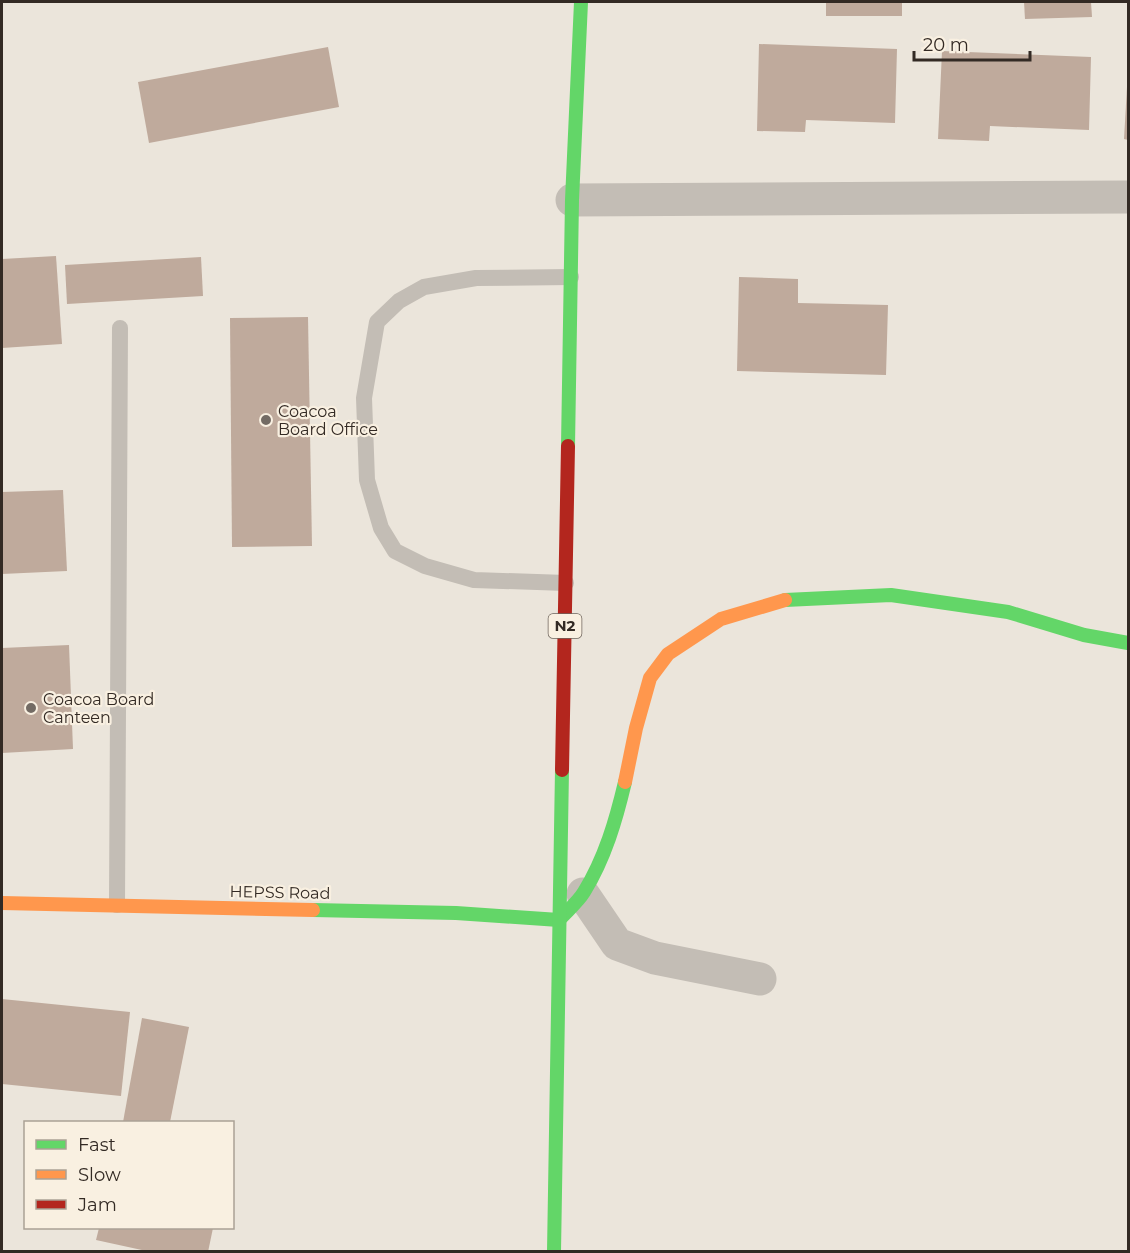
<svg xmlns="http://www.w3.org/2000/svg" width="1130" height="1253" viewBox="0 0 1130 1253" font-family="Montserrat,sans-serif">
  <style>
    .building { fill: #bfaa9c }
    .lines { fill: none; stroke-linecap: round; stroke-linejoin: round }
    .lane { stroke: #c3bdb5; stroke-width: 16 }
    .street { stroke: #c3bdb5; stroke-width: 33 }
    .fast { stroke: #63d668; stroke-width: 14 }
    .slow { stroke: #ff974d; stroke-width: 14 }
    .jam { stroke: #b3261e; stroke-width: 14 }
    .poi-dot { fill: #736b64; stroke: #f9f0e1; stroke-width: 2 }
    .labels { text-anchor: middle; stroke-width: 4.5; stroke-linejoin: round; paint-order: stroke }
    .shield { fill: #f9f0e1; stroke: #6e655d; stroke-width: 1.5 }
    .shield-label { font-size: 15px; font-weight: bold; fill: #332a24 }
    .poi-label { font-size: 16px; fill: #332a24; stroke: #f9f0e1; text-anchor: start }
    .street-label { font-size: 16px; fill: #332a24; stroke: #f9f0e1 }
  </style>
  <rect width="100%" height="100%" fill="#ebe5db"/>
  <g class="building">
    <rect x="826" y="2" width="76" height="14"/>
    <path d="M1024 2H1091L1092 17 1025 19Z"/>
    <path d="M759 44 897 49 895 123 806 120 805 132 757 131Z"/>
    <path d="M328 47 339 107 149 143 138 82Z"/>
    <path d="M942 51 1091 57 1089 130 990 126 989 141 938 139Z"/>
    <path d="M1127 87H1128V140L1124 139Z"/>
    <path d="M56 256 62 344 2 348V259Z"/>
    <path d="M201 257 203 296 67 304 65 265Z"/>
    <path d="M739 277 798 279V303L888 305 886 375 737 371Z"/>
    <path d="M308 317 312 546 232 547 230 318Z"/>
    <path d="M63 490 67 571 2 574V492Z"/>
    <path d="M69 645 73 749 2 753V648Z"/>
    <path d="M2 999 130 1012 121 1096 2 1084Z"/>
    <path d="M142 1018 189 1027 170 1122H123Z"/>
    <path d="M99 1228H213L208 1252H151L96 1240Z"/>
  </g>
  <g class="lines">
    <g class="lane">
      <path d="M566 583 474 580 425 566 395 551 381 528 367 480 364 398 377 322 399 301 424 287 476 278 571 277"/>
      <path d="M117 905 120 328"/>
    </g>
    <g class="street">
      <path d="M572 200 1128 197"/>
      <path d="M583 894 617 944 655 958 760 979"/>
    </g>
    <g class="fast">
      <path d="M568 446 572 200 581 2"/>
      <path d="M785 600 891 595 1008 612 1084 635 1128 643"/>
      <path d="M313 910 456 913 559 920C567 911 578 902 584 892 605 858 616 820 625 782"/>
      <path d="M554 1252 562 770"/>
    </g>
    <g class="slow">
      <path d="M625 782 636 728 650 678 668 654 721 619 785 600"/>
      <path d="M2 903 313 910"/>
    </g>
    <path class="jam" d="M562 770 568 446"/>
  </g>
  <g class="poi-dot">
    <circle cx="266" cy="420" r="6"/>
    <circle cx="31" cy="708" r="6"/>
  </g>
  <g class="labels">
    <rect class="shield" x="548.5" y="614" width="33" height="24" rx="4.5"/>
    <g class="shield-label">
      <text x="565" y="631">N2</text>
    </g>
    <g class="poi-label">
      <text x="278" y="417">Coacoa<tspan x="278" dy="18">Board Office</tspan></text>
      <text x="43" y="705">Coacoa Board<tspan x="43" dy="18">Canteen</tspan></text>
    </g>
    <g class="street-label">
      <text transform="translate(280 892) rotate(1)" y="6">HEPSS Road</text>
    </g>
  </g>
  <rect width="1130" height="1253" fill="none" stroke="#332a24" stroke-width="6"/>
  <rect x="24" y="1121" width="210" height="108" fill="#f9f0e1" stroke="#aaa195" stroke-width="1.5"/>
  <rect x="36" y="1140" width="30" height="9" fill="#63d668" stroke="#aaa195" stroke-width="1.5"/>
  <text x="78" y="1151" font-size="18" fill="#332a24">Fast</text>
  <rect x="36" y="1170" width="30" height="9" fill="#ff974d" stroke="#aaa195" stroke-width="1.5"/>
  <text x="78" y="1181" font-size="18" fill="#332a24">Slow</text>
  <rect x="36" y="1200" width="30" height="9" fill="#b3261e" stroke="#aaa195" stroke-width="1.5"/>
  <text x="78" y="1211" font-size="18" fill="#332a24">Jam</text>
  <path d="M914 51v9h116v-9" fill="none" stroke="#332a24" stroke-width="3"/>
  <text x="923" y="51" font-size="18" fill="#332a24" stroke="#f9f0e1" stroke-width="4.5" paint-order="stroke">20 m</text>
</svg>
